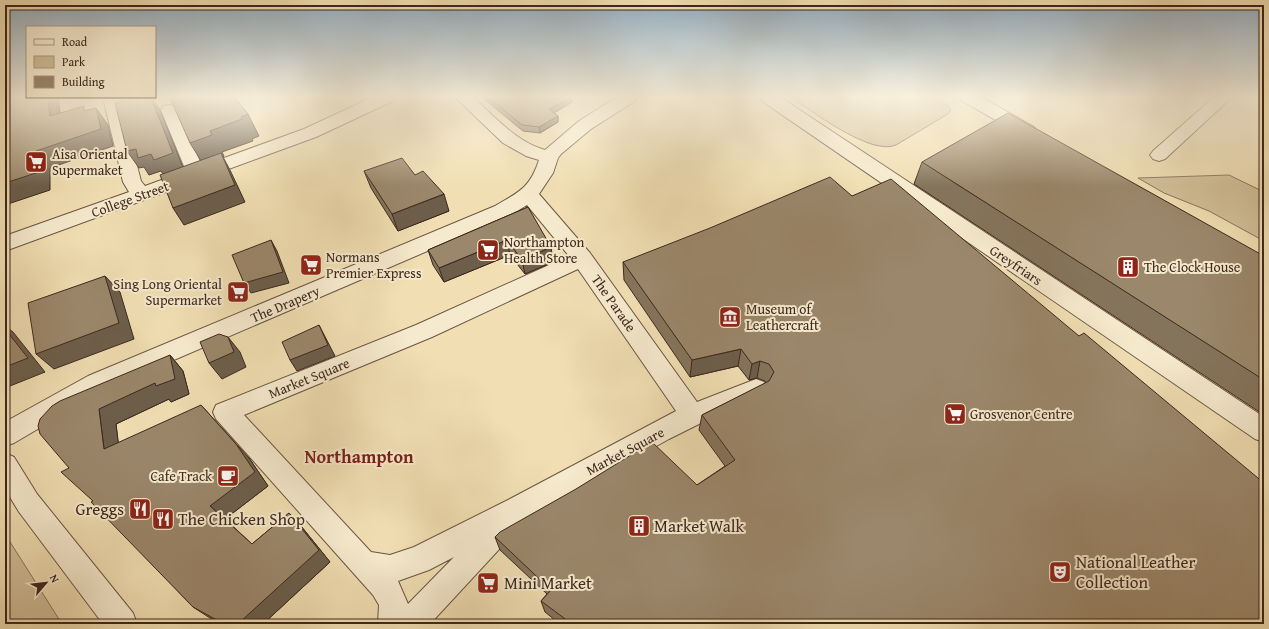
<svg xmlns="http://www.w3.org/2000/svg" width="1269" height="629" viewBox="0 0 1269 629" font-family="'Gentium Book Plus',serif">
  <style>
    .green { fill: #d2c09a; stroke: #88745c }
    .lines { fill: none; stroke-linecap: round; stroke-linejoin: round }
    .minor-casing { stroke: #6a5542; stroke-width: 2 }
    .minor { fill: #f6eace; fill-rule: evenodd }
    .wall { fill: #85745c; stroke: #3d271d }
    .shaded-wall { fill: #6c5e4b; stroke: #3d271d }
    .building { fill: #9b876b; stroke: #3d271d }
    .labels { text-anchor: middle; stroke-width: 4; stroke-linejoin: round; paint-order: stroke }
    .poi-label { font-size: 14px; fill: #3d271d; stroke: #f6eace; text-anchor: start }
    .street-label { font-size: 14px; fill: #3d271d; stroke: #f6eace }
    .near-poi-label { font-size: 17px; fill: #3d271d; stroke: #f6eace; text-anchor: start }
    .district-label { font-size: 18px; font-weight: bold; fill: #7a1f14; stroke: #f6eace }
  </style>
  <rect width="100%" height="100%" fill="#f1dfb3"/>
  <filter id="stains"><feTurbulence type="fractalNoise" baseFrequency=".005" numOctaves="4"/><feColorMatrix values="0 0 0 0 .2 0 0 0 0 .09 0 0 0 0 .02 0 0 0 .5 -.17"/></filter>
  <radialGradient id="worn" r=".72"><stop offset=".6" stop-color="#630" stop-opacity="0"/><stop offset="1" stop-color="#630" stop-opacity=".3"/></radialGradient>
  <g class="green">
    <path d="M791 97H937L948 106 951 110 948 114 896 145C871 156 813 112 791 97Z"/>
    <path d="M1229 175 1264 192V241L1209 211 1164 193 1138 178Z"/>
    <path d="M5 534 62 624H5Z"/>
  </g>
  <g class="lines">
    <g class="minor-casing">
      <g id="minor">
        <path d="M103 97H119L141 181 145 186 186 171 161 110 163 106 169 105 175 106 177 110 202 166 304 129 373 97H395L393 101 316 137 5 251V236L129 192 123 182Z"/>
        <path d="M455 97H473C495 117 516 142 545 150L579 121 617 97H637L635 101 591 129 561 154 558 158 553 173 539 194 590 253 697 402 756 379 764 382 768 389 764 396 701 423 669 439 519 523 515 532 430 624H378L379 605 373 595 216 419 213 412 216 405 416 325 569 256 527 205 509 216 104 390 14 443 5 446V422L88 376 495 206C519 192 530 188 539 160L526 156 503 143ZM578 269 676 411 506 501 414 547 390 555 371 552 244 415 432 337ZM454 557 408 604 398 581 429 570Z"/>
        <path d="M760 97H780L1264 417V442L1255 439 762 101Z"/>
        <path d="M960 97H981L1034 127 1037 131 1034 135 1028 136 1022 135 962 101Z"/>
        <path d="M1214 97H1232L1165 159 1159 161 1153 159 1150 155 1153 151Z"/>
        <path d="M5 453 14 457 37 494 133 613 137 624H103L19 512 5 489Z"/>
      </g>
    </g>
    <use href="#minor" class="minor"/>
  </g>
  <g class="wall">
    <path d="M483 98H572V102L554 113 558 116V122L540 133 523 131Z"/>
    <path d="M922 162 1264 256V415L914 184Z"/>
    <path d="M364 171 415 175 449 211 398 231 371 188Z"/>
    <path d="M528 207 553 262 525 274 510 255 444 282 433 265 428 250Z"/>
    <path d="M623 262 1264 624H560L545 612 541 601 547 594 500 550 495 537 697 485 725 466 699 430 702 415 766 383 765 381 757 378 749 380 738 366 690 377 624 280Z"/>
    <path d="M170 355 183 371 189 394 171 402 169 399 116 424 118 443 249 458 268 486 225 519 252 544 289 513 301 526 330 562 263 624H221L210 618 193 607 93 501 69 468Z"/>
  </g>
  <g class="shaded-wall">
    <path d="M48 98H58L63 133 50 116Z"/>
    <path d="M151 98H152L160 110 184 170 165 177 161 171 149 175 144 167 139 168 127 151 136 149 151 154Z"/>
    <path d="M570 98H572V102L550 115 549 109Z"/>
    <path d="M96 108 108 125 113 146 50 168V190L5 205V183L36 151Z"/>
    <path d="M248 114 259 136 252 139 253 141 222 152 224 156 223 157 230 170 245 202 184 225 173 208 203 164 190 143 210 131Z"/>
    <path d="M558 116V122L540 133 539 127Z"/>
    <path d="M444 194 449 211 398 231 392 214Z"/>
    <path d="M271 240 277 251 289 283 251 293 244 283Z"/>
    <path d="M507 240 510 255 444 282 439 268Z"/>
    <path d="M551 247 553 262 525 274 522 260Z"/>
    <path d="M105 276 120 292 134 339 54 369 36 354Z"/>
    <path d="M319 325 335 356 297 371 290 360Z"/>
    <path d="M5 326 13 332 45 372 5 388Z"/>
    <path d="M228 337 240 352 246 367 222 379 209 363Z"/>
    <path d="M741 349 738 366 690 377 692 360Z"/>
    <path d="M170 355 183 371 189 394 171 402 169 399 116 424 121 464 104 449 99 409Z"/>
    <path d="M760 361 757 378 749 380 752 364Z"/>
    <path d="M201 405 249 458 268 486 225 519 210 506Z"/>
    <path d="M289 513 301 526 330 562 263 624H233Z"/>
  </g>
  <g class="building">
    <path d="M5 98H48L50 116 84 106V111L96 108 101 129 36 151V173L5 183Z"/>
    <path d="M134 98H151L173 153 154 160 151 154 138 158 136 149 127 151 115 103Z"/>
    <path d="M170 98H235L248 114 241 117 242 119 210 131 212 135 190 143Z"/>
    <path d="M489 98H570L549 109 558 116 539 127 522 125Z"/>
    <path d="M1008 113 1264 256V380L922 162Z"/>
    <path d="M221 153 235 185 173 208 160 175Z"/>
    <path d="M402 158 415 175 423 171 444 194 392 214 364 171Z"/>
    <path d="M830 177 852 196 891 179 1079 336 1084 333 1264 483V624H572L541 601 551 590 495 537 500 532 576 489 652 442 697 485 735 460 702 415 769 381 774 372 769 364 760 361 752 364 741 349 692 360 623 262 710 228Z"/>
    <path d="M528 207 551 247 522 260 507 240 439 268 428 250Z"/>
    <path d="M271 240 283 272 244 283 232 255Z"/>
    <path d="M105 276 119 323 36 354 28 303Z"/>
    <path d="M319 325 328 345 290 360 282 342Z"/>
    <path d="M5 329 28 358 5 367Z"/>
    <path d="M219 334 228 337 234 352 209 363 200 342Z"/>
    <path d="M170 355 175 379 156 386 155 383 99 409 104 449 201 405 236 444 255 472 210 506 252 544 289 513 319 550 240 622 233 624H224L193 607 91 502 93 501 61 472 69 468 40 434 38 426 40 419 52 406 60 401Z"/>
  </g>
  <linearGradient id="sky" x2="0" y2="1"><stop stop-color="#93acbe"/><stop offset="0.52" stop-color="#f9f1dd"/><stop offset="1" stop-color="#f9f1dd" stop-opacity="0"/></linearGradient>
  <rect width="1269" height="186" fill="url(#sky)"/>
  <defs>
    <g id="supermarket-square" transform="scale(1.15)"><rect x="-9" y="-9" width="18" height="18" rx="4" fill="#8f2418" stroke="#f6eace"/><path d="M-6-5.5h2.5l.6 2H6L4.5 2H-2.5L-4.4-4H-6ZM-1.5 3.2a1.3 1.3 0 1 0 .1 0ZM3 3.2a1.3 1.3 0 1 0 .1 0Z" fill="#fff"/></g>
    <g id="building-square" transform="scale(1.15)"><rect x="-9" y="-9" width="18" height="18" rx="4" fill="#8f2418" stroke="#f6eace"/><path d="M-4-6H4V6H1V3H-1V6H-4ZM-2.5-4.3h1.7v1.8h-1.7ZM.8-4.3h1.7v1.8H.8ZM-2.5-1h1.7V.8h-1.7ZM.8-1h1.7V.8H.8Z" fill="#fff"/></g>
    <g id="museum-square" transform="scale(1.15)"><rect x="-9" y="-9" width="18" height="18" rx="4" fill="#8f2418" stroke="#f6eace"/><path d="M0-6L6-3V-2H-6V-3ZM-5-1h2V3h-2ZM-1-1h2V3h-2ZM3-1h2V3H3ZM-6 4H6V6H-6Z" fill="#fff"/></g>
    <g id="cafe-square" transform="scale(1.15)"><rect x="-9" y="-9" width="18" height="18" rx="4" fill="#8f2418" stroke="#f6eace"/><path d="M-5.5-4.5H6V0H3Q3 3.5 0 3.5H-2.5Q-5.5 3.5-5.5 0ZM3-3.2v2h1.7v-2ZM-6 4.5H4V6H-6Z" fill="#fff"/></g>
    <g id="restaurant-square" transform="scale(1.15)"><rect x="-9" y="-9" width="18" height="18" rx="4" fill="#8f2418" stroke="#f6eace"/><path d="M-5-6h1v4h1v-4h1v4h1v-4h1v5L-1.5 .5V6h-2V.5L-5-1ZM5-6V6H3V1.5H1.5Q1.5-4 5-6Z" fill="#fff"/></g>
    <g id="theatre-square" transform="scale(1.15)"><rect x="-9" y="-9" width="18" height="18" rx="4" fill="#8f2418" stroke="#f6eace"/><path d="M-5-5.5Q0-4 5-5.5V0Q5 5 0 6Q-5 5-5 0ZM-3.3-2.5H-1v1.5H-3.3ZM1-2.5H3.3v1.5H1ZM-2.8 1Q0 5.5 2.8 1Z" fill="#fff"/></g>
  </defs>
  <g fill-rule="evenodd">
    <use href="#supermarket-square" x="36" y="162"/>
    <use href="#supermarket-square" x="488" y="250"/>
    <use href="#supermarket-square" x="311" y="265"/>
    <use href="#building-square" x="1128" y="267"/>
    <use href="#supermarket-square" x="238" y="292"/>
    <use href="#museum-square" x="730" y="317"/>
    <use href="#supermarket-square" x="955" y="414"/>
    <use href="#cafe-square" x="228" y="476"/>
    <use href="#restaurant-square" x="140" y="509"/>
    <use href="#restaurant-square" x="163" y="519"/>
    <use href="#building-square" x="639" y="526"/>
    <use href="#theatre-square" x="1060" y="572"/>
    <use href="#supermarket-square" x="488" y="583"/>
  </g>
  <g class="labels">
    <g class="poi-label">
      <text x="52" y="159">Aisa Oriental<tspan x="52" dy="16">Supermaket</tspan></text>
      <text x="504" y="247">Northampton<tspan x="504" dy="16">Health Store</tspan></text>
      <text x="326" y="262">Normans<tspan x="326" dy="16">Premier Express</tspan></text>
      <text x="1144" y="272">The Clock House</text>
      <text x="222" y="289" text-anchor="end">Sing Long Oriental<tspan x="222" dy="16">Supermarket</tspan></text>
      <text x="746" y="314">Museum of<tspan x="746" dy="16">Leathercraft</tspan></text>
      <text x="970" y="419">Grosvenor Centre</text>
      <text x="212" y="481" text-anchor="end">Cafe Track</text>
    </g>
    <g class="street-label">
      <text transform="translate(130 199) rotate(-20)" y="5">College Street</text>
      <text transform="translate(1016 265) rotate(34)" y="5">Greyfriars</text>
      <text transform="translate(614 303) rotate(55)" y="5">The Parade</text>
      <text transform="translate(285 304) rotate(-23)" y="5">The Drapery</text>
      <text transform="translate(309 378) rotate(-22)" y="5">Market Square</text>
      <text transform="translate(625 451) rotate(-28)" y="5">Market Square</text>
    </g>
    <g class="near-poi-label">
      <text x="124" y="515" text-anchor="end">Greggs</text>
      <text x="178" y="525">The Chicken Shop</text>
      <text x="654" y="532">Market Walk</text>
      <text x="1076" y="568">National Leather<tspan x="1076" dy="20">Collection</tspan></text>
      <text x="504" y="589">Mini Market</text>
    </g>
    <g class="district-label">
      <text x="359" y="463">Northampton</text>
    </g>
  </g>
  <rect width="1269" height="629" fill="none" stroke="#f1dfb3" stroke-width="20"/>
  <rect x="6" y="6" width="1257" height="617" fill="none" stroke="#3d271d" stroke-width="2"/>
  <rect x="10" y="10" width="1249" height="609" fill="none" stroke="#3d271d"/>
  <rect x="26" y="26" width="130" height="72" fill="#f6eace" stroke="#ac9c87"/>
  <rect x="34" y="39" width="20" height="6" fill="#f6eace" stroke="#ac9c87"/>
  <text x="62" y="46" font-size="12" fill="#3d271d">Road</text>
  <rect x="34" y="56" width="20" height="12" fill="#d2c09a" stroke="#ac9c87"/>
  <text x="62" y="66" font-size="12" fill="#3d271d">Park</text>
  <rect x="34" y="76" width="20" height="12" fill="#9b876b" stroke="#ac9c87"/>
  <text x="62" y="86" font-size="12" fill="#3d271d">Building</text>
  <g transform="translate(46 583) rotate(62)" stroke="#f6eace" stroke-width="3" paint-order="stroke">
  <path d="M0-3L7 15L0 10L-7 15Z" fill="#3d271d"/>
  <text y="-6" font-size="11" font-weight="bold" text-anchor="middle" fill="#3d271d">N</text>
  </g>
  <rect width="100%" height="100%" filter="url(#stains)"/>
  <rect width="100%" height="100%" fill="url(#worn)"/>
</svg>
